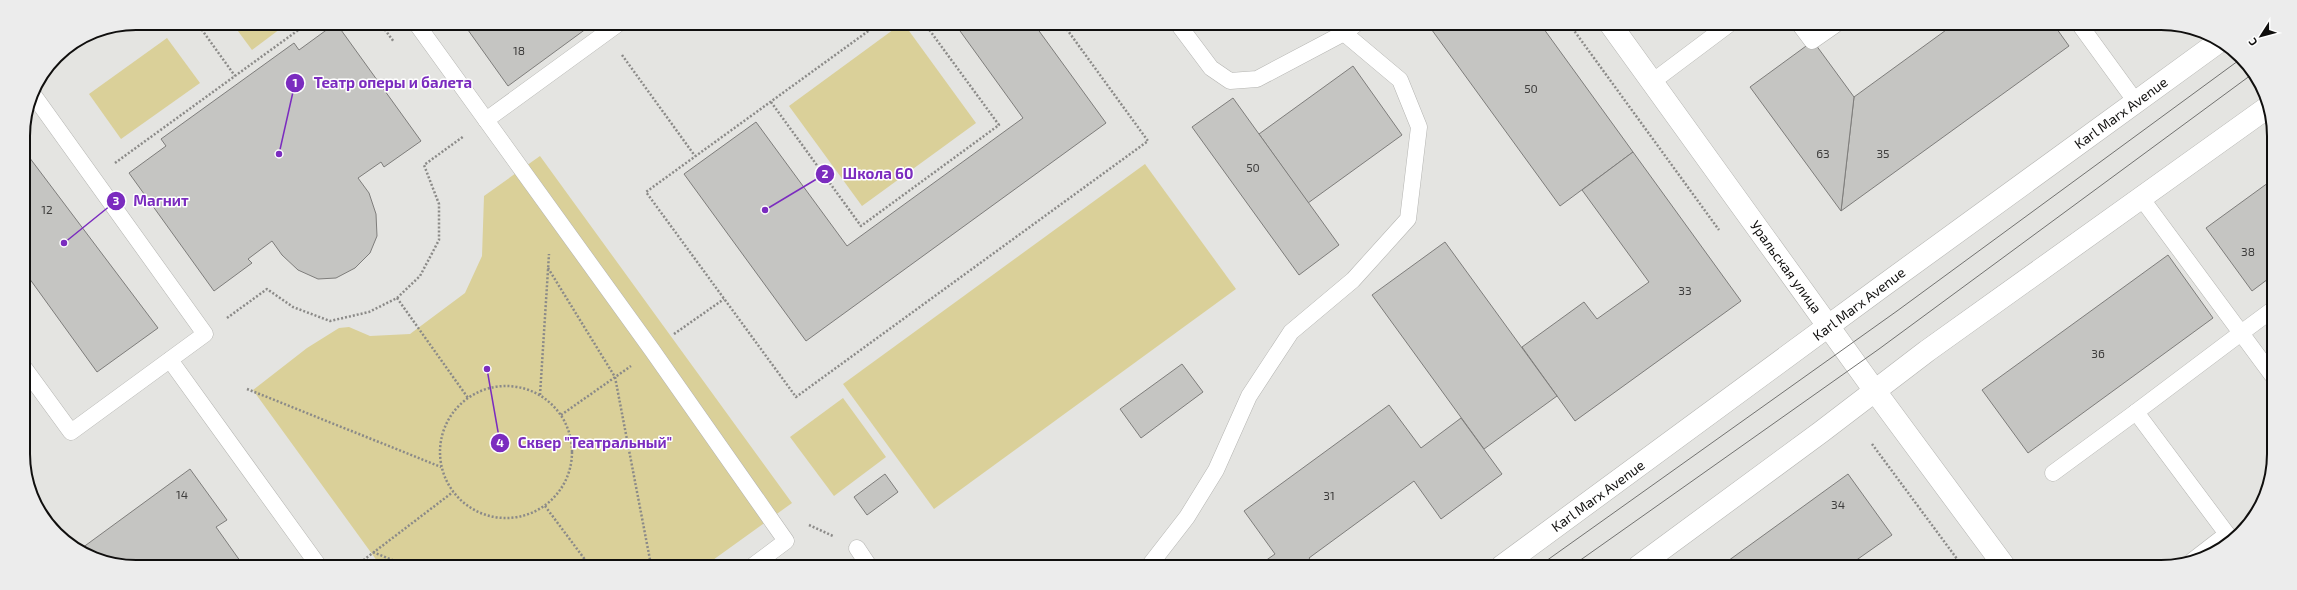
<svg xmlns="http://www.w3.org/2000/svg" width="2297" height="590" viewBox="0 0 2297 590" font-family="'Exo 2',sans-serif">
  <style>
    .green { fill: #dad099 }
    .building { fill: #c5c5c2; stroke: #7e7d7b }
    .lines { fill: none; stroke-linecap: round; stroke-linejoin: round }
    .lane-casing { stroke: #b4b4b1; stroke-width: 17 }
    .secondary-casing { stroke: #b4b4b1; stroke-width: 23 }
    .path { stroke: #8b8a88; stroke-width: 2.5; stroke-dasharray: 2 2; stroke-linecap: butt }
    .lane { stroke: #fff; stroke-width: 16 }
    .secondary { stroke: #fff; stroke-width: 22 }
    .tram { stroke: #727270; stroke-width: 1 }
    .labels { text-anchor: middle; stroke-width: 3; stroke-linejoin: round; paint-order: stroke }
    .number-label { font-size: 12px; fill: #3d3c3b }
    .street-label { font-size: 14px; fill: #100f0e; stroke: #fff }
    .rim { fill: none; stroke: #100f0e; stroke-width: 2 }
    .leader { fill: none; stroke: #7b2cbf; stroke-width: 1.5 }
    .callout-dot { fill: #7b2cbf; stroke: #fff; stroke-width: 1.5 }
    .mark-label { font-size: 12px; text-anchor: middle; font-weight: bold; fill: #fff }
    .callout-label { font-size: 15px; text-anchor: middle; font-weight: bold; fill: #7b2cbf; stroke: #fff; stroke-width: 3; stroke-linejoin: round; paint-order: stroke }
  </style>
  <rect width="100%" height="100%" fill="#e4e4e1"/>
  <g class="green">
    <path d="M232 23H288L252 50Z"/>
    <path d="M901 24H904L976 123 862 206 789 106Z"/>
    <path d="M167 38 200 83 121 139 89 94Z"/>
    <path d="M540 156 792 503 706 565H380L253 390 307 348 339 328 349 327 370 336 410 334 465 293 482 256 484 196Z"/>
    <path d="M1145 164 1236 289 934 509 843 384Z"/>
    <path d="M843 398 886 457 834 496 790 437Z"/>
  </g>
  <g class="building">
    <path d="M336 23 421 141 384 167 381 162 358 178 369 193 376 214 377 236 370 253 355 268 336 278 318 279 298 270 282 255 272 241 248 259 252 263 214 291 129 173 166 146 161 139 294 43 299 50Z"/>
    <path d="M463 23H594L508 86Z"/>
    <path d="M955 24H1034L1106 123 806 341 684 174 756 122 847 246 1023 118Z"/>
    <path d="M1432 24 1541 25 1633 152 1560 206 1429 26Z"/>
    <path d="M1682 25H1692L1685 29Z"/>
    <path d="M1953 25H2054L2069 46 1841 211 1854 97Z"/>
    <path d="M1813 41 1854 97 1841 211 1750 87Z"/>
    <path d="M1353 66 1402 135 1308 203 1259 134Z"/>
    <path d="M1233 98 1339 245 1299 275 1192 127Z"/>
    <path d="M23 149 158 328 97 372 24 271Z"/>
    <path d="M1633 152 1741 301 1575 421 1522 347 1584 302 1597 319 1649 282 1582 190Z"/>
    <path d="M2272 180V276L2252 291 2206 228Z"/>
    <path d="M1445 242 1557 396 1484 449 1372 295Z"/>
    <path d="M2168 255 2213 318 2028 453 1982 390Z"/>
    <path d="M1182 364 1203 392 1141 438 1120 409Z"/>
    <path d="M1389 405 1421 448 1461 418 1502 474 1441 519 1414 481 1309 558 1315 566H1258L1275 554 1244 511Z"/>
    <path d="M190 469 227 520 216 527 243 565H114L82 548Z"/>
    <path d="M885 474 898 492 867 515 854 497Z"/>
    <path d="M1848 474 1892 535 1848 566H1721Z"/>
  </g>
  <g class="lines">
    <g class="lane-casing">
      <g id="lane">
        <path d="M416 23 652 350 786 541 754 565"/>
        <path d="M1178 24 1211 68 1230 81 1257 79 1344 33 1356 24"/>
        <path d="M1800 25 1812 41 1835 25"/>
        <path d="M2080 25 2136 102"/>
        <path d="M1652 82 1728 25"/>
        <path d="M486 120 618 24"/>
        <path d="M2142 199 2241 333 2272 310"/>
        <path d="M170 360 318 565"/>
        <path d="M25 369 71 432 205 334 32 93"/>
        <path d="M2053 473 2136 412"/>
        <path d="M2227 534 2136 412 2241 333 2272 375"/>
        <path d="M857 548 869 566"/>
        <path d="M2192 561 2227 534 2232 541"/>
        <path d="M1149 566 1187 517 1216 470 1249 396 1291 332 1353 280 1408 219 1419 127 1400 80 1344 33"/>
      </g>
    </g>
    <g class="secondary-casing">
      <g id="secondary">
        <path d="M1611 25 1875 391 2005 567"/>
        <path d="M1502 566 1880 288 2217 43"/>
        <path d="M1639 566 1821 432 1927 351 2268 107"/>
      </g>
    </g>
    <g class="path">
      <path d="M197 23 235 76"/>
      <path d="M380 23 394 42"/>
      <path d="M878 24 646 192 796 397 1148 141 1063 24"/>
      <path d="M1570 25 1719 230"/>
      <path d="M622 55 695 156"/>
      <path d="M771 102 861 226 999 125 925 24"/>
      <path d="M115 163 308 23"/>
      <path d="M548 268 615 377 651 565"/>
      <path d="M397 298 468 398"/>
      <path d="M227 318 267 289 293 307 330 321 369 312 397 298 420 276 439 240V204L424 165 464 136"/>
      <path d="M674 334 724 299"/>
      <circle cx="506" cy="452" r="66"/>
      <path d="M247 389 441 467"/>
      <path d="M540 395 549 254"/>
      <path d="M561 415 631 366"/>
      <path d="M1872 444 1963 567"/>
      <path d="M545 506 589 565"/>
      <path d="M809 525 833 536"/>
      <path d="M373 552 404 565"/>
      <path d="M357 565 453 492"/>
    </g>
    <use href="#lane" class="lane"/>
    <use href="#secondary" class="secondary"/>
    <g class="tram">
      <path d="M1539 566 1897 311 2242 58"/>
      <path d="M1572 566 1879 349 2251 75"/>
    </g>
  </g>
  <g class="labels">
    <g class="number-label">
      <text x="519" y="55">18</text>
      <text x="1531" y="93">50</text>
      <text x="1823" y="158">63</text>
      <text x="1883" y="158">35</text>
      <text x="1253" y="172">50</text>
      <text x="47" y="214">12</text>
      <text x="2248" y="256">38</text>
      <text x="1685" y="295">33</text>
      <text x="2098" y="358">36</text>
      <text x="182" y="499">14</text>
      <text x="1329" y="500">31</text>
      <text x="1838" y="509">34</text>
    </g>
    <g class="street-label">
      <text transform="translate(2121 113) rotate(-36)" y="5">Karl Marx Avenue</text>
      <text transform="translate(1786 267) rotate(54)" y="5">Уральская улица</text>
      <text transform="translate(1859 304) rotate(-37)" y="5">Karl Marx Avenue</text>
      <text transform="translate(1598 496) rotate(-36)" y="5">Karl Marx Avenue</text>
    </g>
  </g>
  <path d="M0 0H2297V590H0ZM136 30H2161A106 106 0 0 1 2267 136V454A106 106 0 0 1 2161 560H136A106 106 0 0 1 30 454V136A106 106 0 0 1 136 30Z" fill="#ececec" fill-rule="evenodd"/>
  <path class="rim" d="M136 30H2161A106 106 0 0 1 2267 136V454A106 106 0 0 1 2161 560H136A106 106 0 0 1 30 454V136A106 106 0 0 1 136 30Z"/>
  <path class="leader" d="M279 154L295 83M765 210L825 174M64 243L116 201M487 369L500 443"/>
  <g class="callout-dot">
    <circle cx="279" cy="154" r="4"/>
    <circle cx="765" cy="210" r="4"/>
    <circle cx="64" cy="243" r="4"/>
    <circle cx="487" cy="369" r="4"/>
    <circle cx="295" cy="83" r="10"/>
    <circle cx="825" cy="174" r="10"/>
    <circle cx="116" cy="201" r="10"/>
    <circle cx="500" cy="443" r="10"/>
  </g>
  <g class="mark-label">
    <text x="295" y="87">1</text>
    <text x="825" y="178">2</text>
    <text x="116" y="205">3</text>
    <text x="500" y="447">4</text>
  </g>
  <g class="callout-label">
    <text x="393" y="88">Театр оперы и балета</text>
    <text x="878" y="179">Школа 60</text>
    <text x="161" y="206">Магнит</text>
    <text x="595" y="448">Сквер "Театральный"</text>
  </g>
  <g transform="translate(2261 36) rotate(234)" stroke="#ffffff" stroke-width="3" paint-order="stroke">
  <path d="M0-3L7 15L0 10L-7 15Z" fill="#100f0e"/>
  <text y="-6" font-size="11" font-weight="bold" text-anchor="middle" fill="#100f0e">С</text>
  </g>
</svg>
